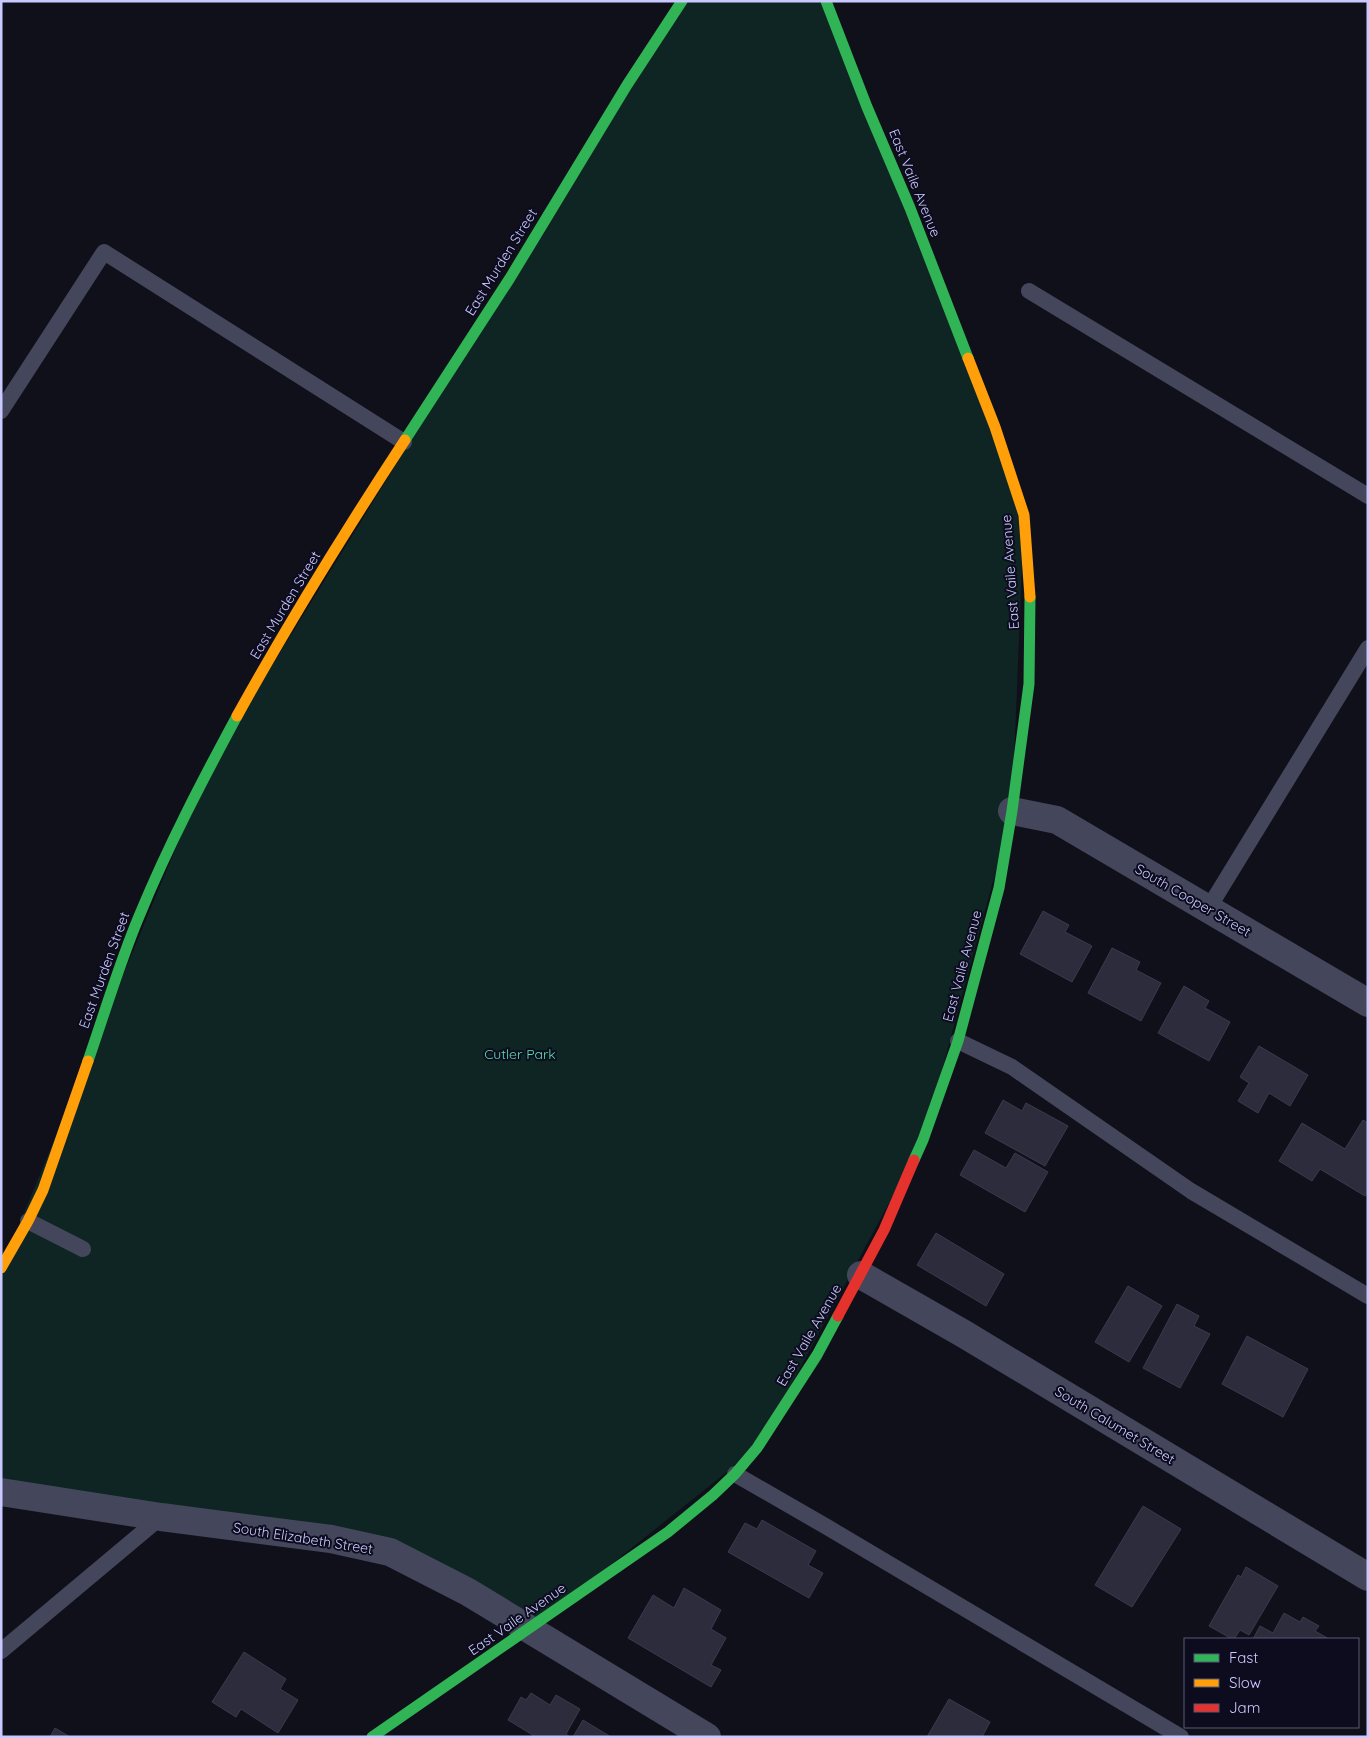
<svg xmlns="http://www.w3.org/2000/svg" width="1369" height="1738" viewBox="0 0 1369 1738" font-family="Quicksand,sans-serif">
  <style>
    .green { fill: #0f2523 }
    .building { fill: #2d2c3d; stroke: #3b3a4f }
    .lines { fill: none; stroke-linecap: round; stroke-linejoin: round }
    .lane { stroke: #44465b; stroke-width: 16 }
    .street { stroke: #44465b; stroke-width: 28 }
    .fast { stroke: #30b455; stroke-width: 11 }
    .slow { stroke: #ff9f0a; stroke-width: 11 }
    .jam { stroke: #e5322d; stroke-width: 11 }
    .labels { text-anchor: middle; stroke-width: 4; stroke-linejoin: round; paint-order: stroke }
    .street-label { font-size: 14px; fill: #c9c9ff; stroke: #0d0c1e }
    .park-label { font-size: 14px; fill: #54e0ae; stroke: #0d0c1e }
  </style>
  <rect width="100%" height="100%" fill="#10101a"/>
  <path class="green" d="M682 1H826L1024 515 1012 811 923 1140 757 1448 530 1629 390 1552 1 1492V1268L210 766Z"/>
  <g class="building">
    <path d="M1043 911 1069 925 1065 932 1092 946 1072 982 1020 954Z"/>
    <path d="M1112 948 1140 962 1136 970 1161 983 1141 1021 1088 993Z"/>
    <path d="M1184 986 1209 1001 1205 1008 1230 1022 1209 1061 1158 1033Z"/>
    <path d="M1259 1046 1308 1075 1290 1106 1269 1093 1258 1113 1238 1101 1249 1083 1240 1077Z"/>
    <path d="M1003 1100 1022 1111 1026 1103 1068 1126 1045 1166 985 1133Z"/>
    <path d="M1363 1120 1368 1123V1192L1365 1196 1320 1169 1312 1181 1279 1161 1302 1123 1345 1149Z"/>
    <path d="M974 1150 1006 1168 1015 1153 1048 1172 1025 1212 960 1175Z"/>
    <path d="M936 1233 1004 1274 986 1306 917 1265Z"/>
    <path d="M1128 1286 1162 1306 1129 1362 1095 1342Z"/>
    <path d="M1177 1304 1199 1316 1194 1326 1210 1334 1180 1388 1143 1368Z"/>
    <path d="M1247 1336 1308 1369 1283 1417 1222 1384Z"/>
    <path d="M1143 1506 1181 1529 1132 1607 1095 1585Z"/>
    <path d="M762 1520 816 1551 808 1565 823 1573 809 1598 728 1552 745 1523 757 1529Z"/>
    <path d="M1246 1567 1278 1586 1249 1635 1240 1630 1234 1639H1232L1209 1626 1238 1575 1241 1577Z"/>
    <path d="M684 1588 721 1610 711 1629 726 1638 711 1665 721 1670 711 1687 628 1638 653 1595 674 1608Z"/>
    <path d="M1284 1613 1300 1622 1303 1617 1319 1626 1315 1631 1329 1639H1253L1260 1626 1273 1633Z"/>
    <path d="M244 1652 286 1679 280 1689 298 1700 278 1733 241 1709 236 1717 212 1702Z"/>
    <path d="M531 1693 550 1705 556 1695 580 1709 566 1734 570 1737H536L508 1720 521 1697 526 1700Z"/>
    <path d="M949 1699 990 1722 982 1737H927Z"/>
    <path d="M583 1720 611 1737H573Z"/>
    <path d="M55 1728 70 1737H50Z"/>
  </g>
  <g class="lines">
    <g class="lane">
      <path d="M1029 291 1368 496"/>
      <path d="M1 411 104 252 404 442"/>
      <path d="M1208 909 1368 648"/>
      <path d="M958 1041 1012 1067 1191 1191 1368 1296"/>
      <path d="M28 1221 83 1249"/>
      <path d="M735 1474 827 1527 1181 1737"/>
      <path d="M1 1651 161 1517"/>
    </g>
    <g class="street">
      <path d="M1012 811 1057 820 1368 1003"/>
      <path d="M861 1275 964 1334 1368 1577"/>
      <path d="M1 1492 161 1517 331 1539 390 1552 468 1592 707 1737"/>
    </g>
    <g class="fast">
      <path d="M826 1 867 107 910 208 968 358"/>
      <path d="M405 440 510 278 627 85 682 1"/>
      <path d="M88 1061C105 1012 120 961 140 914 168 846 202 781 237 716"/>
      <path d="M914 1160 923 1140 958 1041 999 888 1012 811 1029 684 1030 597"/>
      <path d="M372 1737 668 1532 713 1495 735 1474 757 1448 817 1355 838 1316"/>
    </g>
    <g class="slow">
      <path d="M968 358 995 427 1024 515 1030 597"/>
      <path d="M237 716C289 622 346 530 405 440"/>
      <path d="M1 1268 28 1221 43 1190 88 1061"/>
    </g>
    <path class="jam" d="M838 1316 884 1230 914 1160"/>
  </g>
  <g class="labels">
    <g class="street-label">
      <text transform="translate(915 183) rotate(68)" y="5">East Vaile Avenue</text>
      <text transform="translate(501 262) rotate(-58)" y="5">East Murden Street</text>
      <text transform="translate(1010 572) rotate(-94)" y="5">East Vaile Avenue</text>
      <text transform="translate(285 605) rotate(-59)" y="5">East Murden Street</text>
      <text transform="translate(1193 900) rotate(30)" y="5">South Cooper Street</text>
      <text transform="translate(962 966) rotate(-75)" y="5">East Vaile Avenue</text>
      <text transform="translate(104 970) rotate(-70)" y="5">East Murden Street</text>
      <text transform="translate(809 1335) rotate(-60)" y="5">East Vaile Avenue</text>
      <text transform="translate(1115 1425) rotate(31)" y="5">South Calumet Street</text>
      <text transform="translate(303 1538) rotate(9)" y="5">South Elizabeth Street</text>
      <text transform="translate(517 1619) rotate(-35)" y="5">East Vaile Avenue</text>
    </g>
    <g class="park-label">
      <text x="520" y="1059">Cutler Park</text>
    </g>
  </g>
  <rect width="1369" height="1738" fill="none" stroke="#c9c9ff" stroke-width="5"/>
  <rect x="1184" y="1638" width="175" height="90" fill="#0d0c1e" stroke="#585878"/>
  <rect x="1194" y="1654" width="25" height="8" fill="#30b455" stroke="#585878"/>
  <text x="1229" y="1663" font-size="15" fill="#c9c9ff">Fast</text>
  <rect x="1194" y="1679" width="25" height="8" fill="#ff9f0a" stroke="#585878"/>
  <text x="1229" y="1688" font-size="15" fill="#c9c9ff">Slow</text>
  <rect x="1194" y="1704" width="25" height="8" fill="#e5322d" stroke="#585878"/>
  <text x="1229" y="1713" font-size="15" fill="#c9c9ff">Jam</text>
</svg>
